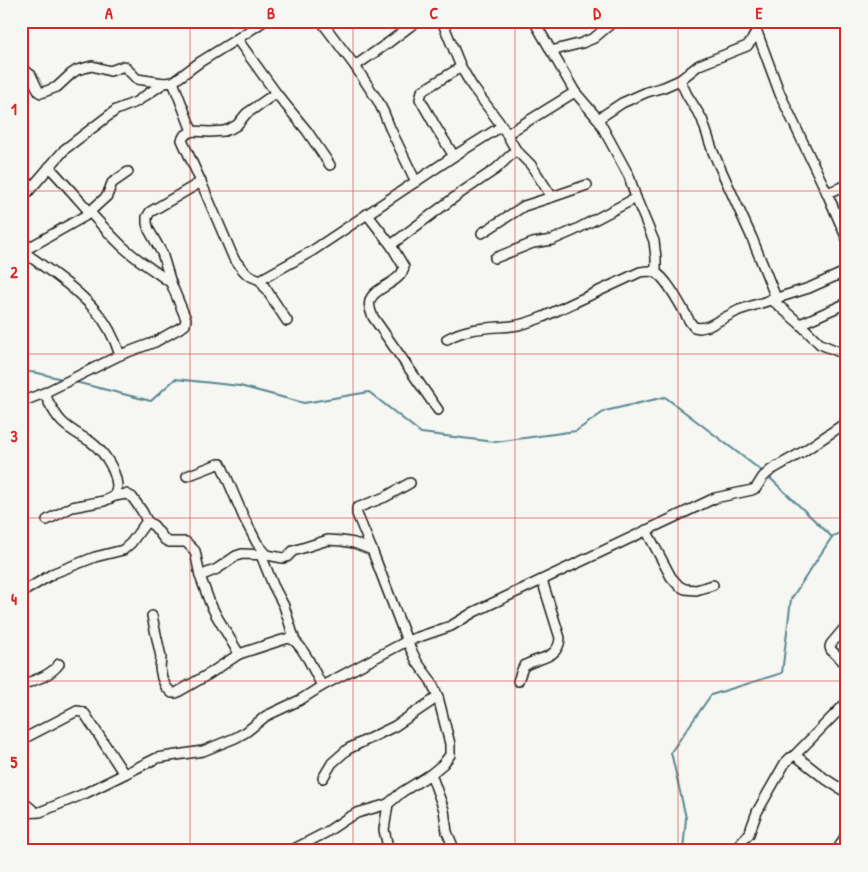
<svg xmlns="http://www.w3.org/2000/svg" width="868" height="872" viewBox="0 0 868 872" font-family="'Patrick Hand',sans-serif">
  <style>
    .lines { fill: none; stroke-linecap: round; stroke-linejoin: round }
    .stream { stroke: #588790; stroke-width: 2 }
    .minor-casing { stroke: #1c1c1c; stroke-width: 12 }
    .minor { stroke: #f6f6f2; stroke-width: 9 }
    .grid { fill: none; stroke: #d62828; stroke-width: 1; stroke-opacity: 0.55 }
    .neatline { fill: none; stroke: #d62828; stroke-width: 2 }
    .grid-label { font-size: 16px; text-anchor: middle; font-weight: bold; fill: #d62828 }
  </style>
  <rect width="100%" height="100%" fill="#f6f6f2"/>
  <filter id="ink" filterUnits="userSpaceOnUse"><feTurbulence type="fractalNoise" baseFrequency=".02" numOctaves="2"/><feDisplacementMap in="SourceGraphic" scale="10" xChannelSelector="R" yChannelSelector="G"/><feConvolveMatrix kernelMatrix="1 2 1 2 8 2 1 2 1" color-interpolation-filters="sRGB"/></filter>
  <g filter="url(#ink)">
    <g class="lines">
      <g class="stream">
        <path d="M21 371 38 373 62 379"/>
        <path d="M75 382 151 401 175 379 240 386 304 403 369 392 421 433 495 442 576 431 605 411 665 397 763 472"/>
        <path d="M769 477 832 537"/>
        <path d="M683 851 686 818 671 752 711 695 782 673 791 599 832 537 847 529"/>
      </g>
      <g class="minor-casing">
        <g id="minor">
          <path d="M321 21 355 66 388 43 417 21"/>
          <path d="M534 21 575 92 598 119 629 176 636 198 654 241 656 258V273"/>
          <path d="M753 21 780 94 827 193 847 239"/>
          <path d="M551 51 582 43 594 38 614 21"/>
          <path d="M355 66 378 101 384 113 390 128 416 182"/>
          <path d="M21 68 31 75 39 92 41 93 57 87 71 74 77 70 92 66 110 71 124 66 137 79 164 83 173 82 192 131"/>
          <path d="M680 80 687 95 702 119 713 152 752 238 776 298"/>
          <path d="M173 82 200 62 237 39"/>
          <path d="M276 93 307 131 330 165"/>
          <path d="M598 119 622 103 647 92 664 87 680 80 699 65 747 46 752 40 756 31"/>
          <path d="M507 134 575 92"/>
          <path d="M454 156 437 129 420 99 422 91 461 67"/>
          <path d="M49 167C74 193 96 221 122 246 137 260 155 271 171 283"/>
          <path d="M201 182 234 259 243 270 248 275 260 280"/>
          <path d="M827 193 847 185"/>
          <path d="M552 197 587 185"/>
          <path d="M21 200 65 149 116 110 136 102 164 83"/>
          <path d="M367 214 391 245 404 267C402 283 372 288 370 301 368 307 371 312 373 317L438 410"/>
          <path d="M482 233 524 206 552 197 531 165 516 150 502 126"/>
          <path d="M391 245 459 194 496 169 516 150"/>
          <path d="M21 250C47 269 75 287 96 311 107 323 115 340 120 355L44 393 21 402"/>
          <path d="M23 251 85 216 107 196 112 183 128 172"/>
          <path d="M495 258 533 243 552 240 575 230 636 198"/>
          <path d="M771 299 800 324 820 344 847 355"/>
          <path d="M287 321 260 280 312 251 454 156 502 126 472 86 461 67 442 21"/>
          <path d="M800 324 847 303"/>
          <path d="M447 339C468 327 489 328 512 326 523 325 533 321 543 317L640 272C646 271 651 270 656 273 667 278 683 310 690 322L694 327 700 328 709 326 739 310 809 288 847 271"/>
          <path d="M120 355 155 342 185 325 186 319 171 283 162 253 149 230 147 223V217L150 212 201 182 182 140 184 136 192 131 210 132 224 131 230 129 237 125 246 114 276 93 237 39 264 21"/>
          <path d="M44 393C49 403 54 414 62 422 71 431 82 436 91 442 104 452 115 468 117 485 117 488 116 492 115 496"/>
          <path d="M187 476 218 464H221L244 518 257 543 267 555"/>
          <path d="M47 520 72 507 104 501 115 496 126 494 132 497 142 511 147 521 154 526 165 540 169 542H186L195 551 200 576 210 603 216 615 239 654"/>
          <path d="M646 530 671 577 679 586 685 589 696 590 713 585"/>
          <path d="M372 550 357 514V508L385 497 410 483"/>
          <path d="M261 555 273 585 284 606 295 641"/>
          <path d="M200 576 217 569 236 556 242 554 267 555 283 558 287 557 293 551 328 540 342 541 354 543 372 550 407 641 417 662 431 681 438 697 450 744V755L443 764 431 774 402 792 388 804 384 830 389 851"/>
          <path d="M21 593 54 573 95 557 123 550 131 543 147 521"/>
          <path d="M152 616 161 657 160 668 162 678 166 687 172 693H176L209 674 239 654 279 641 289 638 295 641 301 648 308 659 322 686"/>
          <path d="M847 625 831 644 830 647 831 650 847 665"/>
          <path d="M518 681 522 670 524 666C538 657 559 659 560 638L542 580"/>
          <path d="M21 685C35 680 50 676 59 664"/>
          <path d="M21 740 77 711 82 712 85 714 124 774"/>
          <path d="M795 755 824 778 847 793"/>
          <path d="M431 774 444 810 447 832 455 851"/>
          <path d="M323 778 332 763 348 749 395 726 438 697"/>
          <path d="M21 800 35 812"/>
          <path d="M21 813 40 812 45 810 86 793 157 758 203 751 235 738 246 732 266 716 300 700 322 686 407 641 451 626 474 612 715 498 752 490 756 488 763 477 771 470 801 453 847 422"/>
          <path d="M290 851 325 833 346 819 357 813 388 804"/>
          <path d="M738 851 742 841 749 834 757 812 785 763 790 758 795 755 847 702"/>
          <path d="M837 851 847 833"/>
        </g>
      </g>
      <use href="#minor" class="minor"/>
    </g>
  </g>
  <path class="grid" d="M190 21V851M353 21V851M515 21V851M678 21V851M21 191H847M21 354H847M21 518H847M21 681H847"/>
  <rect width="868" height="872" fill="none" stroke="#f6f6f2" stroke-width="55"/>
  <rect x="28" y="28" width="812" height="816" class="neatline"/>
  <g class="grid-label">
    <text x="109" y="19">A</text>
    <text x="271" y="19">B</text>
    <text x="434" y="19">C</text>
    <text x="597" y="19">D</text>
    <text x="759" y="19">E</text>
    <text x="14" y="115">1</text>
    <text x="14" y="278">2</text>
    <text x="14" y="442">3</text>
    <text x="14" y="605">4</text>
    <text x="14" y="768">5</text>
  </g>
</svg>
